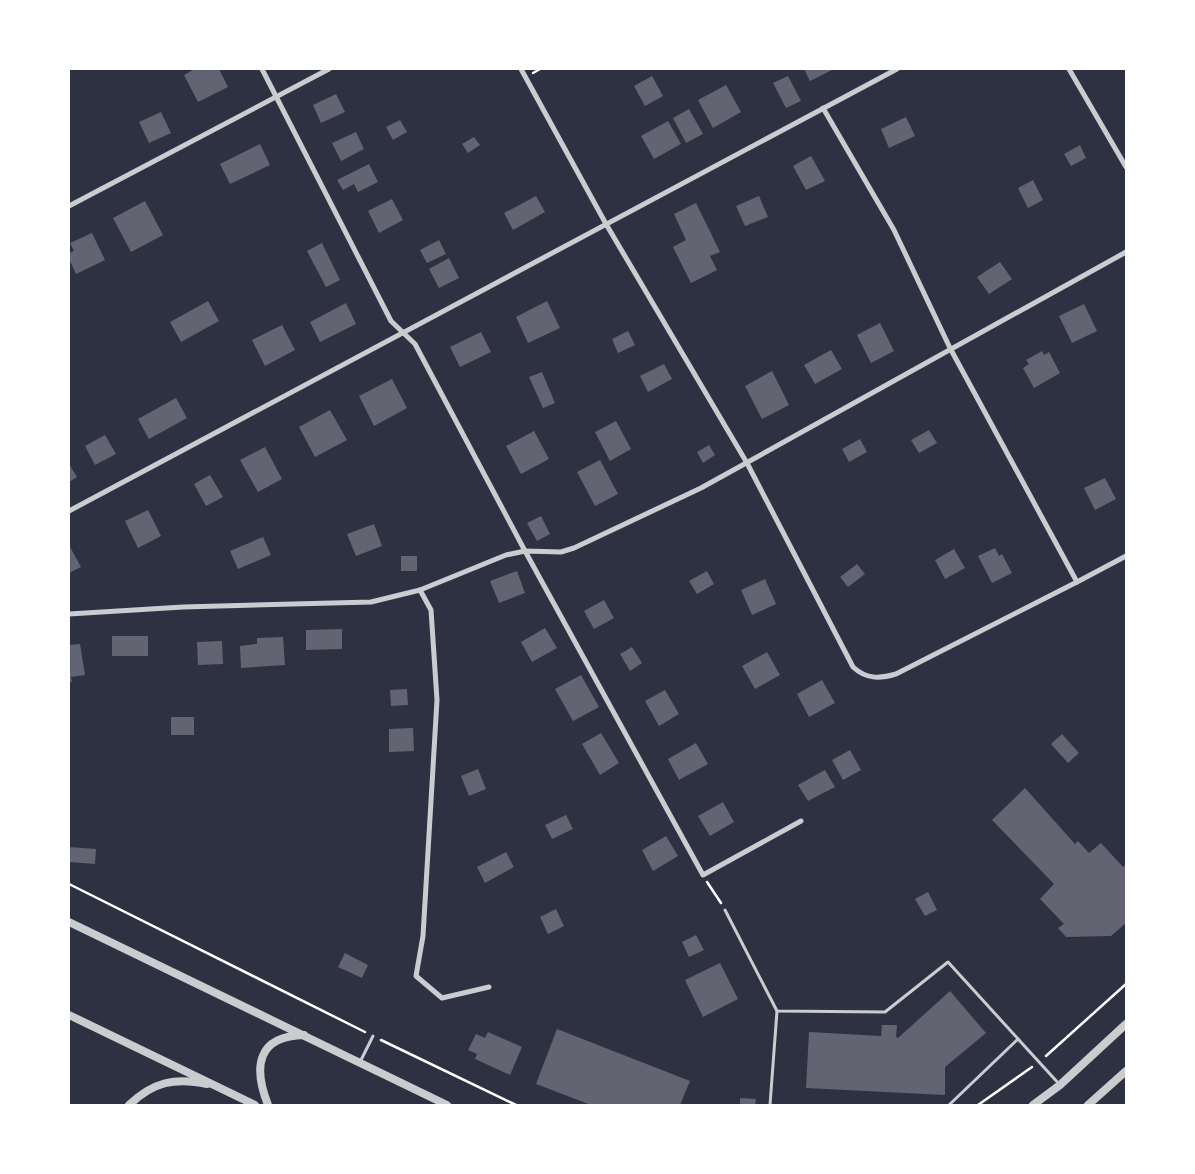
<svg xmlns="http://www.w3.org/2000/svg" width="1195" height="1174" viewBox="0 0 1195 1174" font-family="Rubik,sans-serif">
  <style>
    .building { fill: #626471 }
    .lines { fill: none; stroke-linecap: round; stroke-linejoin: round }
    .path { stroke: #fff; stroke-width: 2.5 }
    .service { stroke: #caccd0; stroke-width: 3 }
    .minor { stroke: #caccd0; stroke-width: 5 }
    .tertiary { stroke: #caccd0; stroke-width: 8 }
  </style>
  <rect width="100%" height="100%" fill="#2d3142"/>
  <g class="building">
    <path d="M195 69H219L228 87 198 102 184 75Z"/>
    <path d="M804 69H834L810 81Z"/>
    <path d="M652 76 663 96 645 106 634 86Z"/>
    <path d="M788 76 801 101 786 108 773 83Z"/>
    <path d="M726 85 741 112 713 128 698 100Z"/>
    <path d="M336 94 345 112 321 123 313 105Z"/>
    <path d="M689 109 703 134 686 143 673 118Z"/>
    <path d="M161 112 171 133 149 143 139 122Z"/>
    <path d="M906 117 915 136 889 148 881 129Z"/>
    <path d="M400 120 407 132 393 140 386 127Z"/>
    <path d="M668 121 681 144 654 159 641 136Z"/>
    <path d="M356 132 364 149 341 161 332 143Z"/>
    <path d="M474 137 480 145 468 153 462 144Z"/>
    <path d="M260 144 270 165 230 184 220 164Z"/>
    <path d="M1080 145 1086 158 1071 166 1064 154Z"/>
    <path d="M811 156 825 181 806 190 793 166Z"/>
    <path d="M369 164 378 182 358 192 354 184 343 190 337 180Z"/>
    <path d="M1033 180 1043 200 1028 208 1018 188Z"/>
    <path d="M536 196 545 212 513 230 504 213Z"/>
    <path d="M759 196 768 217 745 226 736 206Z"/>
    <path d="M392 199 403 220 379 233 368 211Z"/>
    <path d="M145 201 163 235 131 252 113 218Z"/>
    <path d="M696 203 720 252 710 256 717 270 691 283 673 247 686 240 674 214Z"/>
    <path d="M92 233 105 260 76 274 69 259V253L74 251 70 243Z"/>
    <path d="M439 240 446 254 427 263 420 250Z"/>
    <path d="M322 243 340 280 326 287 307 251Z"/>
    <path d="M449 258 459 278 439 288 429 269Z"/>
    <path d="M1000 262 1012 279 989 294 977 277Z"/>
    <path d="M208 301 219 321 181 342 170 322Z"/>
    <path d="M547 301 560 328 528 343 516 317Z"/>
    <path d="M346 303 356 324 320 342 310 322Z"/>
    <path d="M1084 304 1097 331 1072 343 1059 316Z"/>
    <path d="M880 323 894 351 871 363 857 335Z"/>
    <path d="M282 325 295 350 265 366 252 340Z"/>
    <path d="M628 331 635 345 618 353 612 339Z"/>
    <path d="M481 332 491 352 460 367 450 347Z"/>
    <path d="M831 350 842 369 815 384 804 365Z"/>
    <path d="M1042 351 1044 355 1049 352 1060 373 1034 388 1023 368 1029 364 1026 360Z"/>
    <path d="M664 364 672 379 648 392 640 376Z"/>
    <path d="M772 371 789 405 762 419 745 386Z"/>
    <path d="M542 372 555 403 543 408 529 377Z"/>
    <path d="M392 379 407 408 374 426 359 396Z"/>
    <path d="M176 398 187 418 149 439 138 419Z"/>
    <path d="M330 410 347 440 315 457 299 427Z"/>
    <path d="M616 421 631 449 610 461 595 432Z"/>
    <path d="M929 430 937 443 919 453 911 440Z"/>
    <path d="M534 431 549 459 521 474 506 446Z"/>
    <path d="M105 435 116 454 95 465 85 446Z"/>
    <path d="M860 439 867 452 849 462 842 449Z"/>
    <path d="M709 445 715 455 703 463 697 452Z"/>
    <path d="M265 447 282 479 258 492 240 460Z"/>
    <path d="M600 460 618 494 595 506 577 472Z"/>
    <path d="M69 464 77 477 69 482Z"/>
    <path d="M210 475 223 497 206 506 194 484Z"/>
    <path d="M1105 478 1116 499 1095 510 1084 488Z"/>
    <path d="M148 510 161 536 138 548 125 521Z"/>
    <path d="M541 516 550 534 537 541 527 523Z"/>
    <path d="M374 524 382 546 356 556 347 534Z"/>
    <path d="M263 537 271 555 238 569 230 551Z"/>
    <path d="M70 547 81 567 69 573V548Z"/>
    <path d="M995 548 999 556 1002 554 1012 573 992 583 978 556Z"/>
    <path d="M954 549 965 568 945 579 935 560Z"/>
    <rect x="401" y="556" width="16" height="15"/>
    <path d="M857 564 865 574 848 587 840 577Z"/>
    <path d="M517 571 525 593 499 603 490 581Z"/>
    <path d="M707 571 714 584 697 594 689 581Z"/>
    <path d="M765 579 776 604 752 615 741 590Z"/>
    <path d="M604 600 614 618 594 629 584 611Z"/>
    <path d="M545 628 557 648 532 662 521 642Z"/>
    <path d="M342 629V649L306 650V630Z"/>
    <rect x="112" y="636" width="36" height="20"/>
    <path d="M283 637 285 665 241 668 240 646 257 644V638Z"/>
    <path d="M222 641 223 664 198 665 197 642Z"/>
    <path d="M80 644 85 675 71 677 72 682H69V645Z"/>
    <path d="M632 647 642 663 630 671 620 654Z"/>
    <path d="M767 652 780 675 755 689 742 666Z"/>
    <path d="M581 675 599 707 573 721 555 689Z"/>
    <path d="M822 680 835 703 809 717 797 694Z"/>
    <path d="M407 689 408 705 391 706 390 690Z"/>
    <path d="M665 690 679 714 659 726 645 701Z"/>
    <rect x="171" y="717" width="23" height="18"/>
    <path d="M413 728 414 751 389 752V729Z"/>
    <path d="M601 733 619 763 600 775 582 744Z"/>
    <path d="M1062 734 1079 753 1068 763 1051 744Z"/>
    <path d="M696 743 708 764 679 780 668 759Z"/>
    <path d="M850 750 861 770 843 780 832 760Z"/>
    <path d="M478 769 486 789 469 796 461 776Z"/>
    <path d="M825 770 835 787 808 801 798 785Z"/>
    <path d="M1025 788 1075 844 1078 841 1089 853 1101 843 1123 867 1126 864V923L1111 936 1066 937 1058 928 1064 924 1040 899 1054 884 992 820Z"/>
    <path d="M723 802 734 822 710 836 698 816Z"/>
    <path d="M566 815 573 829 552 839 545 825Z"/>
    <path d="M666 836 678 856 653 871 642 850Z"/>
    <path d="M69 847 96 849 95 864 69 862Z"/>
    <path d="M506 852 514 867 485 883 477 867Z"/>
    <path d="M928 892 937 910 925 916 915 899Z"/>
    <path d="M556 909 564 926 548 934 540 917Z"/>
    <path d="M696 935 704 950 689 957 682 942Z"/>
    <path d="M345 953 368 965 362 978 338 967Z"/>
    <path d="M720 963 738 999 703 1017 685 980Z"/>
    <path d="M950 991 986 1033 945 1067V1095L806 1088 809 1032 881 1036 882 1025H897L896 1037 898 1038Z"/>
    <path d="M557 1029 690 1081 680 1105H591L536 1084Z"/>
    <path d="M488 1032 522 1047 510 1075 475 1059 477 1054 468 1050 476 1034 485 1038Z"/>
    <path d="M740 1098 756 1099 755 1105H740Z"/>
  </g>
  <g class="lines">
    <g class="path">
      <path d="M533 73 540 69"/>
      <path d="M707 882 721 903"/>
      <path d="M69 884 365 1032"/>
      <path d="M381 1040 516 1105"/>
      <path d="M1046 1056 1126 984"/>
      <path d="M978 1105 1032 1067"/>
    </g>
    <g class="service">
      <path d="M725 910 777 1011 885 1012 948 962 1060 1085"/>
      <path d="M360 1062 373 1036"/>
      <path d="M770 1105 777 1011"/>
      <path d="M949 1105 1018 1039"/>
    </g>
    <g class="minor">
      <path d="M262 69 391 321 415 344 525 551 703 875 801 821"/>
      <path d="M521 69 606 224 747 463 853 667C866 679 879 679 896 674L1077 582 950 348 894 230 823 108"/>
      <path d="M1069 69 1126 167"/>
      <path d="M69 206 329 69"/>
      <path d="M69 511 897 69"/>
      <path d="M1077 582 1126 556"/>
      <path d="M420 590 431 610 437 700 423 936 416 976 442 998 489 987"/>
      <path d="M69 614 183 607 371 602 420 590 506 555 525 551 561 552 574 548 701 488 1126 252"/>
    </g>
    <g class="tertiary">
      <path d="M69 922 447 1105"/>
      <path d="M69 1015 255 1105"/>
      <path d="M129 1105C153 1082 175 1077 207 1084"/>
      <path d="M268 1105C253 1067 257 1036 304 1035"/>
      <path d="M1033 1105 1060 1085 1126 1024"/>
      <path d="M1088 1105 1126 1071"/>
    </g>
  </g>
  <rect width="1195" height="1174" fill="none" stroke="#ffffff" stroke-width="140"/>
</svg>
